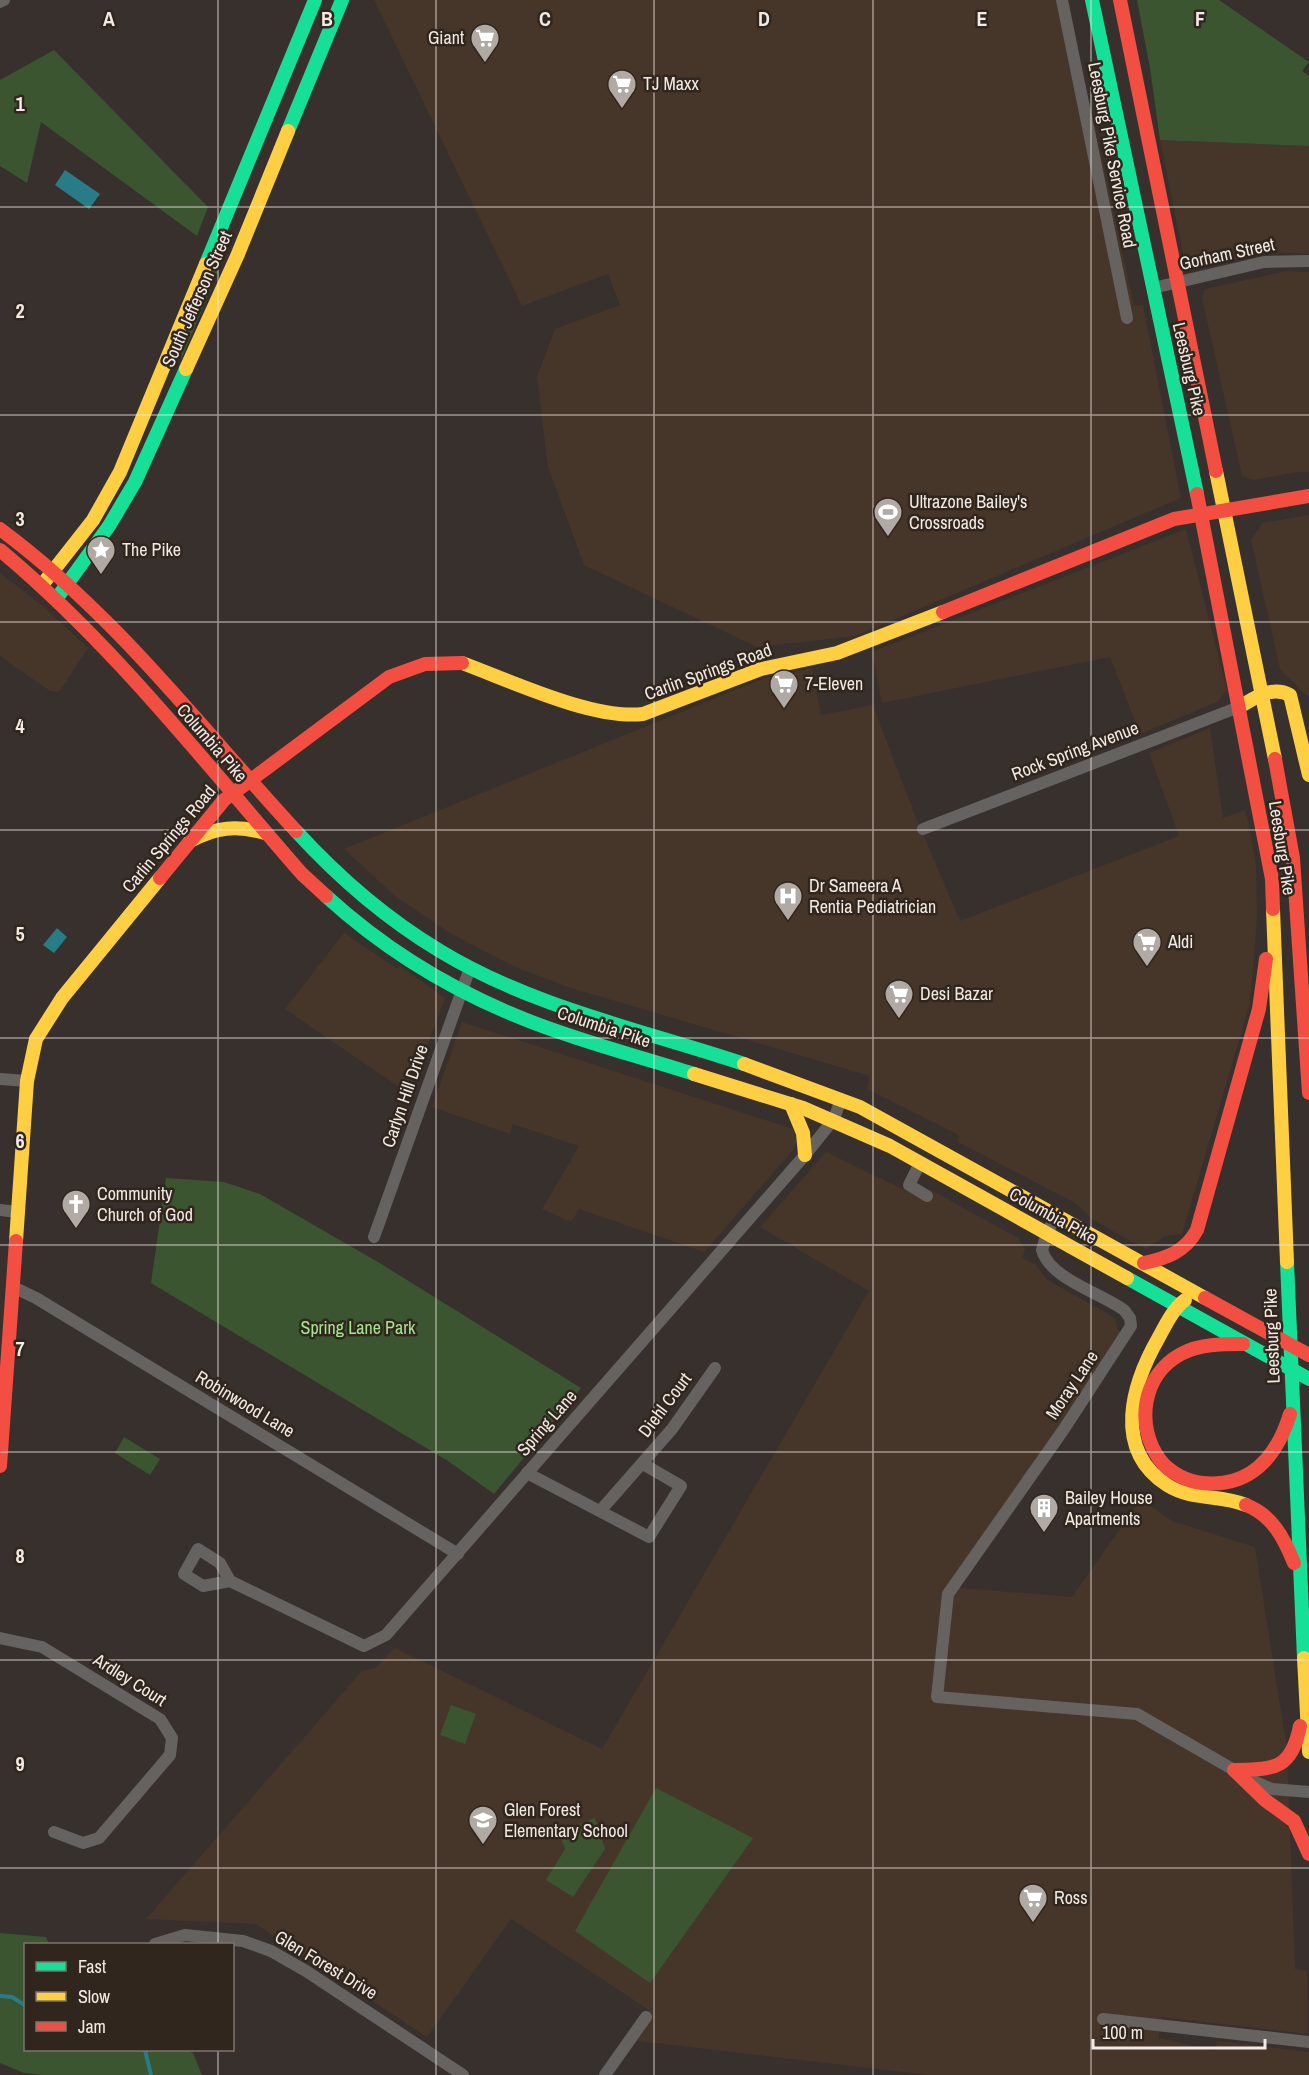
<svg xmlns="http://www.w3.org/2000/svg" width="1309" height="2075" viewBox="0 0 1309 2075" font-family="'Archivo Narrow',sans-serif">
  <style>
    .built { fill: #46362a }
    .green { fill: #3a552f }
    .water { fill: #287c88 }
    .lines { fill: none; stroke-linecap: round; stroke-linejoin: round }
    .stream { stroke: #287c88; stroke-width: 4 }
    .street { stroke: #656260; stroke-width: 12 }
    .fast { stroke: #16e098; stroke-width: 14 }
    .slow { stroke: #ffcf43; stroke-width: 14 }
    .jam { stroke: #f24e42; stroke-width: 14 }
    .grid { fill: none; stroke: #f2eae5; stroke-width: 1.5; stroke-opacity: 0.55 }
    .labels { text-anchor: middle; stroke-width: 5; stroke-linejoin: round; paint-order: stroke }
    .poi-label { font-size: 18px; fill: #f2eae5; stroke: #31261d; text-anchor: start }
    .street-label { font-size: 18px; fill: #f2eae5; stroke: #31261d }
    .park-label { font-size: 18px; fill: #a2e68e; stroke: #31261d }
    .grid-label { font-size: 20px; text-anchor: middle; font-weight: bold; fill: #f2eae5; stroke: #31261d; stroke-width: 5; stroke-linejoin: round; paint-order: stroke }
  </style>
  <rect width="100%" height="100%" fill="#37302c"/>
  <g class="built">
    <path d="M374 0H1062L1086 87 1134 306 1143 305 1181 498 855 636 757 647 584 565 548 467 537 377 555 329 620 305 608 274 522 306Z"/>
    <path d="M1160 140 1309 146V254L1270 252 1186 269Z"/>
    <path d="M1287 271 1309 272V472H1297L1253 480 1242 476 1202 298 1205 289Z"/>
    <path d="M1309 515V695L1307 696 1280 669 1251 540 1262 523Z"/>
    <path d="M1186 529 1227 690 1217 702 1140 734 1110 657 882 703 872 652Z"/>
    <path d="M0 573 45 608 88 648 59 692 50 691 0 656Z"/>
    <path d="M812 668 821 715 873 705 914 813 960 921 1179 836 1149 753 1210 728 1223 818 1245 810 1249 825 1256 866 1257 917 1250 1003 1182 1234 1165 1236 1146 1249 1091 1219 1077 1204 958 1142 959 1135 867 1089 870 1076 571 988 515 967 450 933 395 896 344 849 765 678Z"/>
    <path d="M344 933 398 969 400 966 445 998 409 1094 285 1009Z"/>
    <path d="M462 1022 793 1129 797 1140 793 1150 704 1252 579 1209 571 1222 542 1209 579 1146 513 1124 510 1134 432 1107Z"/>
    <path d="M826 1152 923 1199 929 1189 1018 1238 1025 1249 1022 1258 1035 1264 1046 1279 1115 1318 1118 1330 1125 1335 948 1587 1072 1597 1141 1499 1172 1521 1255 1547 1287 1749 1295 1969 1307 1971 1308 2034 1161 2017 1159 2038 1215 2051 1217 2041 1309 2052V2075H929L629 2040 649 2010 511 1919 427 2037 256 1924 146 1919 362 1671 375 1668 395 1648 602 1749 869 1291 760 1227Z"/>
  </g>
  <g class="green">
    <path d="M1137 0H1219L1309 62 1302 71 1309 76V146L1160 140 1150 68Z"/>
    <path d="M54 50 208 207 197 236 41 122 27 183 0 166V80Z"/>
    <path d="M218 251 222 262 181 360 182 338Z"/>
    <path d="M166 1178 224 1182 260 1194 378 1262 581 1388 494 1494 448 1461 151 1283Z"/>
    <path d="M124 1437 160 1459 150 1475 115 1453Z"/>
    <path d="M451 1705 476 1714 465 1744 440 1735Z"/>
    <path d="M656 1788 753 1838 650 1983 575 1931Z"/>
    <path d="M595 1818 605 1849 573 1897 546 1880 565 1849 559 1832Z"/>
    <path d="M0 1933 46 1937 49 1944H26V2050H185L193 2053 202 2075H44L24 2073 0 2063Z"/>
  </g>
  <g class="water">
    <path d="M65 170 100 194 89 209 55 185Z"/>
    <path d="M57 928 67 937 54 953 43 945Z"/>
  </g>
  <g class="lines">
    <g class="stream">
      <path d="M0 1996 12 1997 26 2006"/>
      <path d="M145 2050 151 2075"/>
    </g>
    <g class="street">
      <path d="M1062 0 1127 318"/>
      <path d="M0 2 4 0"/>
      <path d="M1153 288 1264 262 1309 261"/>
      <path d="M923 829 1239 707"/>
      <path d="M0 1079 27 1081"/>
      <path d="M920 1163 909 1185 927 1196"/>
      <path d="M0 1210 18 1212"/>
      <path d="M1057 1214 1047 1233 1042 1250C1050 1279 1101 1293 1124 1310L1130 1318 1131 1326 1064 1429 948 1594 937 1697 1137 1714 1253 1781 1272 1789 1309 1792"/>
      <path d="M374 1237 470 968"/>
      <path d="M13 1287 36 1298 458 1554"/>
      <path d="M527 1473 649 1537 681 1486 643 1464"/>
      <path d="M601 1510 672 1429 715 1368"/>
      <path d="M230 1581 220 1563 198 1549 184 1574 203 1586 230 1581 364 1646 386 1635 805 1155 834 1119 841 1099"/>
      <path d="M0 1638 42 1647 160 1719 172 1738 170 1755 99 1838 83 1843 54 1832"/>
      <path d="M155 1944 185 1935 243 1941 271 1951 306 1971 463 2075"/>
      <path d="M1103 2019 1309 2042"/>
      <path d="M605 2075 646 2017"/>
    </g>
    <g class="fast">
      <path d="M1092 0 1197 494"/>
      <path d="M288 131 342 0"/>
      <path d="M206 264 315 0"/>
      <path d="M57 598 109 526 135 482 186 369"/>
      <path d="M296 831C339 878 385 918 440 951 532 1007 642 1030 744 1064"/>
      <path d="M326 896C384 949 451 990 524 1019 578 1041 638 1056 694 1074"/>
      <path d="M1287 1262 1304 1658"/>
      <path d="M1127 1278 1309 1379"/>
    </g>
    <g class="slow">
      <path d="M186 369 238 254 288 131"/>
      <path d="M1216 471 1275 759"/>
      <path d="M42 585 93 520 120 472 206 264"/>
      <path d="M462 663C511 681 593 720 643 714L761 669 837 653 943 612"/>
      <path d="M1239 707C1255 698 1272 685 1290 695L1309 775"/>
      <path d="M190 841C216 827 237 825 265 833"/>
      <path d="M1273 909 1287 1262"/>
      <path d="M744 1064 860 1107 1205 1298"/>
      <path d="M694 1074 803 1108 890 1146 1127 1278"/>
      <path d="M791 1104 803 1133 805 1155"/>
      <path d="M16 1241 27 1081 36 1039 62 998 160 878"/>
      <path d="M1185 1300C1173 1309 1166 1324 1159 1337 1132 1384 1112 1449 1167 1485 1192 1501 1220 1494 1246 1505"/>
      <path d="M1304 1658 1309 1752"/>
    </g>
    <g class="jam">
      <path d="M1120 0 1216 471"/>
      <path d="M1197 494 1272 879 1273 909"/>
      <path d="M0 529C116 615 199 726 296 831"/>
      <path d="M0 550C114 645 205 763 302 874L326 896"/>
      <path d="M943 612 1174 519 1309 496"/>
      <path d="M1275 759 1293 858 1309 1093"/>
      <path d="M160 878 224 800 389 677 425 664 462 663"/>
      <path d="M1144 1263C1167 1258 1185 1252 1197 1230L1259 1009 1266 959"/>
      <path d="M1205 1298 1309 1355"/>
      <path d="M1243 1344C1222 1344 1199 1344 1181 1354 1142 1375 1135 1426 1160 1460 1170 1473 1188 1482 1203 1483 1251 1488 1277 1456 1290 1414"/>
      <path d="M0 1466 16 1241"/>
      <path d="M1246 1505C1272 1515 1284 1538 1294 1563"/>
      <path d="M1234 1770C1275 1769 1291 1770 1300 1726"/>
      <path d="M1234 1770 1265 1800 1294 1821 1309 1854"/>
    </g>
  </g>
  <path class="grid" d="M218 0V1944M436 0V2075M654 0V2075M873 0V2075M1091 0V2075M0 207H1309M0 415H1309M0 622H1309M0 830H1309M0 1038H1309M0 1245H1309M0 1452H1309M0 1660H1309M0 1868H1309M218 2050V2075"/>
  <defs>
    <g id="supermarket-pin" transform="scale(1.5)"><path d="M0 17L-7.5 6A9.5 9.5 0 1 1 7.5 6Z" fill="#b1a9a4" stroke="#31261d"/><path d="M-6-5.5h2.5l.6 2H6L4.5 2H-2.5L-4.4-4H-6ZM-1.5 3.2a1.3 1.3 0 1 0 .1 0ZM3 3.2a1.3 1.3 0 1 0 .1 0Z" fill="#fff"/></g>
    <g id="stadium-pin" transform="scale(1.5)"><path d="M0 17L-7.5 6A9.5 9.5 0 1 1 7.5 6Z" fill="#b1a9a4" stroke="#31261d"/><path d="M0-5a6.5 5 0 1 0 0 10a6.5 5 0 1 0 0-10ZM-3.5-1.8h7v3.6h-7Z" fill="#fff"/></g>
    <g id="sight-pin" transform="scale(1.5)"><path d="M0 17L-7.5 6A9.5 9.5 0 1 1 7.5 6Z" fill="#b1a9a4" stroke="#31261d"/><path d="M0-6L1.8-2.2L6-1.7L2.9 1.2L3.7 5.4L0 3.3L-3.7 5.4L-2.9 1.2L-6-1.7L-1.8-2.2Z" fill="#fff"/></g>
    <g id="hospital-pin" transform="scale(1.5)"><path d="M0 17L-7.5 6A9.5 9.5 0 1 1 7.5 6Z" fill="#b1a9a4" stroke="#31261d"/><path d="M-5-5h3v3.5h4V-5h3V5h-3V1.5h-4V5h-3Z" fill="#fff"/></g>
    <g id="church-pin" transform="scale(1.5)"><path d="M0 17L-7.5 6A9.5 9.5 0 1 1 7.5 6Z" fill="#b1a9a4" stroke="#31261d"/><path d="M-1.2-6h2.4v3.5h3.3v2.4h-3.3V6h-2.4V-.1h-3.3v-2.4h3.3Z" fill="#fff"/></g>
    <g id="building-pin" transform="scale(1.5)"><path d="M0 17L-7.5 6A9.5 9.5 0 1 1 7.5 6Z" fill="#b1a9a4" stroke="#31261d"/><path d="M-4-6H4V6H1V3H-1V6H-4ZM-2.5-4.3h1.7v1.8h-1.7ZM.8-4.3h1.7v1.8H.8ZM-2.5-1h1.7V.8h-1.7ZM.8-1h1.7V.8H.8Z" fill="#fff"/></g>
    <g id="school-pin" transform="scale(1.5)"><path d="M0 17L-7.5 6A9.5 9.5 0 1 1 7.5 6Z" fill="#b1a9a4" stroke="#31261d"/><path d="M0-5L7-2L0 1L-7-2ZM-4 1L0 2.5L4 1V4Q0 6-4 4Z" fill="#fff"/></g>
  </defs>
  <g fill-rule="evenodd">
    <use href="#supermarket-pin" x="485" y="38"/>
    <use href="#supermarket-pin" x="622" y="84"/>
    <use href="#stadium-pin" x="888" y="512"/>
    <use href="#sight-pin" x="101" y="550"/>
    <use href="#supermarket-pin" x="784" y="684"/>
    <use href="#hospital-pin" x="788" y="896"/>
    <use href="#supermarket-pin" x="1147" y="942"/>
    <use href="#supermarket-pin" x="899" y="994"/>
    <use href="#church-pin" x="76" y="1204"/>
    <use href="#building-pin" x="1044" y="1508"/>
    <use href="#school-pin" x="483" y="1820"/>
    <use href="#supermarket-pin" x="1033" y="1898"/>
  </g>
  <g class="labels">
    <g class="poi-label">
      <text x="464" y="44" text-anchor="end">Giant</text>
      <text x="643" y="90">TJ Maxx</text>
      <text x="909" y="508">Ultrazone Bailey's<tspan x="909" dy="21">Crossroads</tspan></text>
      <text x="122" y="556">The Pike</text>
      <text x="805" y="690">7-Eleven</text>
      <text x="809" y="892">Dr Sameera A<tspan x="809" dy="21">Rentia Pediatrician</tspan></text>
      <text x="1168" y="948">Aldi</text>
      <text x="920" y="1000">Desi Bazar</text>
      <text x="97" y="1200">Community<tspan x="97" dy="21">Church of God</tspan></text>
      <text x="1065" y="1504">Bailey House<tspan x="1065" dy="21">Apartments</tspan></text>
      <text x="504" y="1816">Glen Forest<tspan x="504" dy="21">Elementary School</tspan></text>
      <text x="1054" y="1904">Ross</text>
    </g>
    <g class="street-label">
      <text transform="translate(1112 155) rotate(79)" y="6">Leesburg Pike Service Road</text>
      <text transform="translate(1227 254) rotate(-12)" y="6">Gorham Street</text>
      <text transform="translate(197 299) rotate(-66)" y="6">South Jefferson Street</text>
      <text transform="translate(1189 369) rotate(77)" y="6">Leesburg Pike</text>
      <text transform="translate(708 672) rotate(-20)" y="6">Carlin Springs Road</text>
      <text transform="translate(212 743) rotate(49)" y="6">Columbia Pike</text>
      <text transform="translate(1075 751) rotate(-21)" y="6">Rock Spring Avenue</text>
      <text transform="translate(169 839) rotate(-50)" y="6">Carlin Springs Road</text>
      <text transform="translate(1282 848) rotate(81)" y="6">Leesburg Pike</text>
      <text transform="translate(604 1027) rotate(18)" y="6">Columbia Pike</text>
      <text transform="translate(405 1096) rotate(-71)" y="6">Carlyn Hill Drive</text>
      <text transform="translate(1053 1216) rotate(29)" y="6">Columbia Pike</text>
      <text transform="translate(1272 1336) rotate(-92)" y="6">Leesburg Pike</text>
      <text transform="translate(1072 1385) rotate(-56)" y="6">Moray Lane</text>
      <text transform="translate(245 1404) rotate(31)" y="6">Robinwood Lane</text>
      <text transform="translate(665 1405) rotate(-53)" y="6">Diehl Court</text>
      <text transform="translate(547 1423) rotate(-49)" y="6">Spring Lane</text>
      <text transform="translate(130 1680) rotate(32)" y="6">Ardley Court</text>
      <text transform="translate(326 1965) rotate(31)" y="6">Glen Forest Drive</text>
    </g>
    <g class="park-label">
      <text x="358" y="1334">Spring Lane Park</text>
    </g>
  </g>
  <g class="grid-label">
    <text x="109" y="26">A</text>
    <text x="327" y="26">B</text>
    <text x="545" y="26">C</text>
    <text x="764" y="26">D</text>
    <text x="982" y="26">E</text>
    <text x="1200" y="26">F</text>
    <text x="20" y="111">1</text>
    <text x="20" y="318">2</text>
    <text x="20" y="526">3</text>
    <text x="20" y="733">4</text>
    <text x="20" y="941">5</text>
    <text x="20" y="1148">6</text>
    <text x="20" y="1356">7</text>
    <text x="20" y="1563">8</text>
    <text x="20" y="1771">9</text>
  </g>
  <rect x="24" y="1943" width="210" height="108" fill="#31261d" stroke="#7e746d" stroke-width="1.5"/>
  <rect x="36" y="1962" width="30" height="9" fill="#16e098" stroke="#7e746d" stroke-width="1.5"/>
  <text x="78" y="1973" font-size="18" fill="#f2eae5">Fast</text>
  <rect x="36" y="1992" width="30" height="9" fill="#ffcf43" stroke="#7e746d" stroke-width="1.5"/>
  <text x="78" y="2003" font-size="18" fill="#f2eae5">Slow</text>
  <rect x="36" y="2022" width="30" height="9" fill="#f24e42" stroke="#7e746d" stroke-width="1.5"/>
  <text x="78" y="2033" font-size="18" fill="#f2eae5">Jam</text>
  <path d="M1093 2039v9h172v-9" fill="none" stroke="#f2eae5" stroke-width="3"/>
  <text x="1102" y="2039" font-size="18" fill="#f2eae5" stroke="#31261d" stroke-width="4.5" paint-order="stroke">100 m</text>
</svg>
